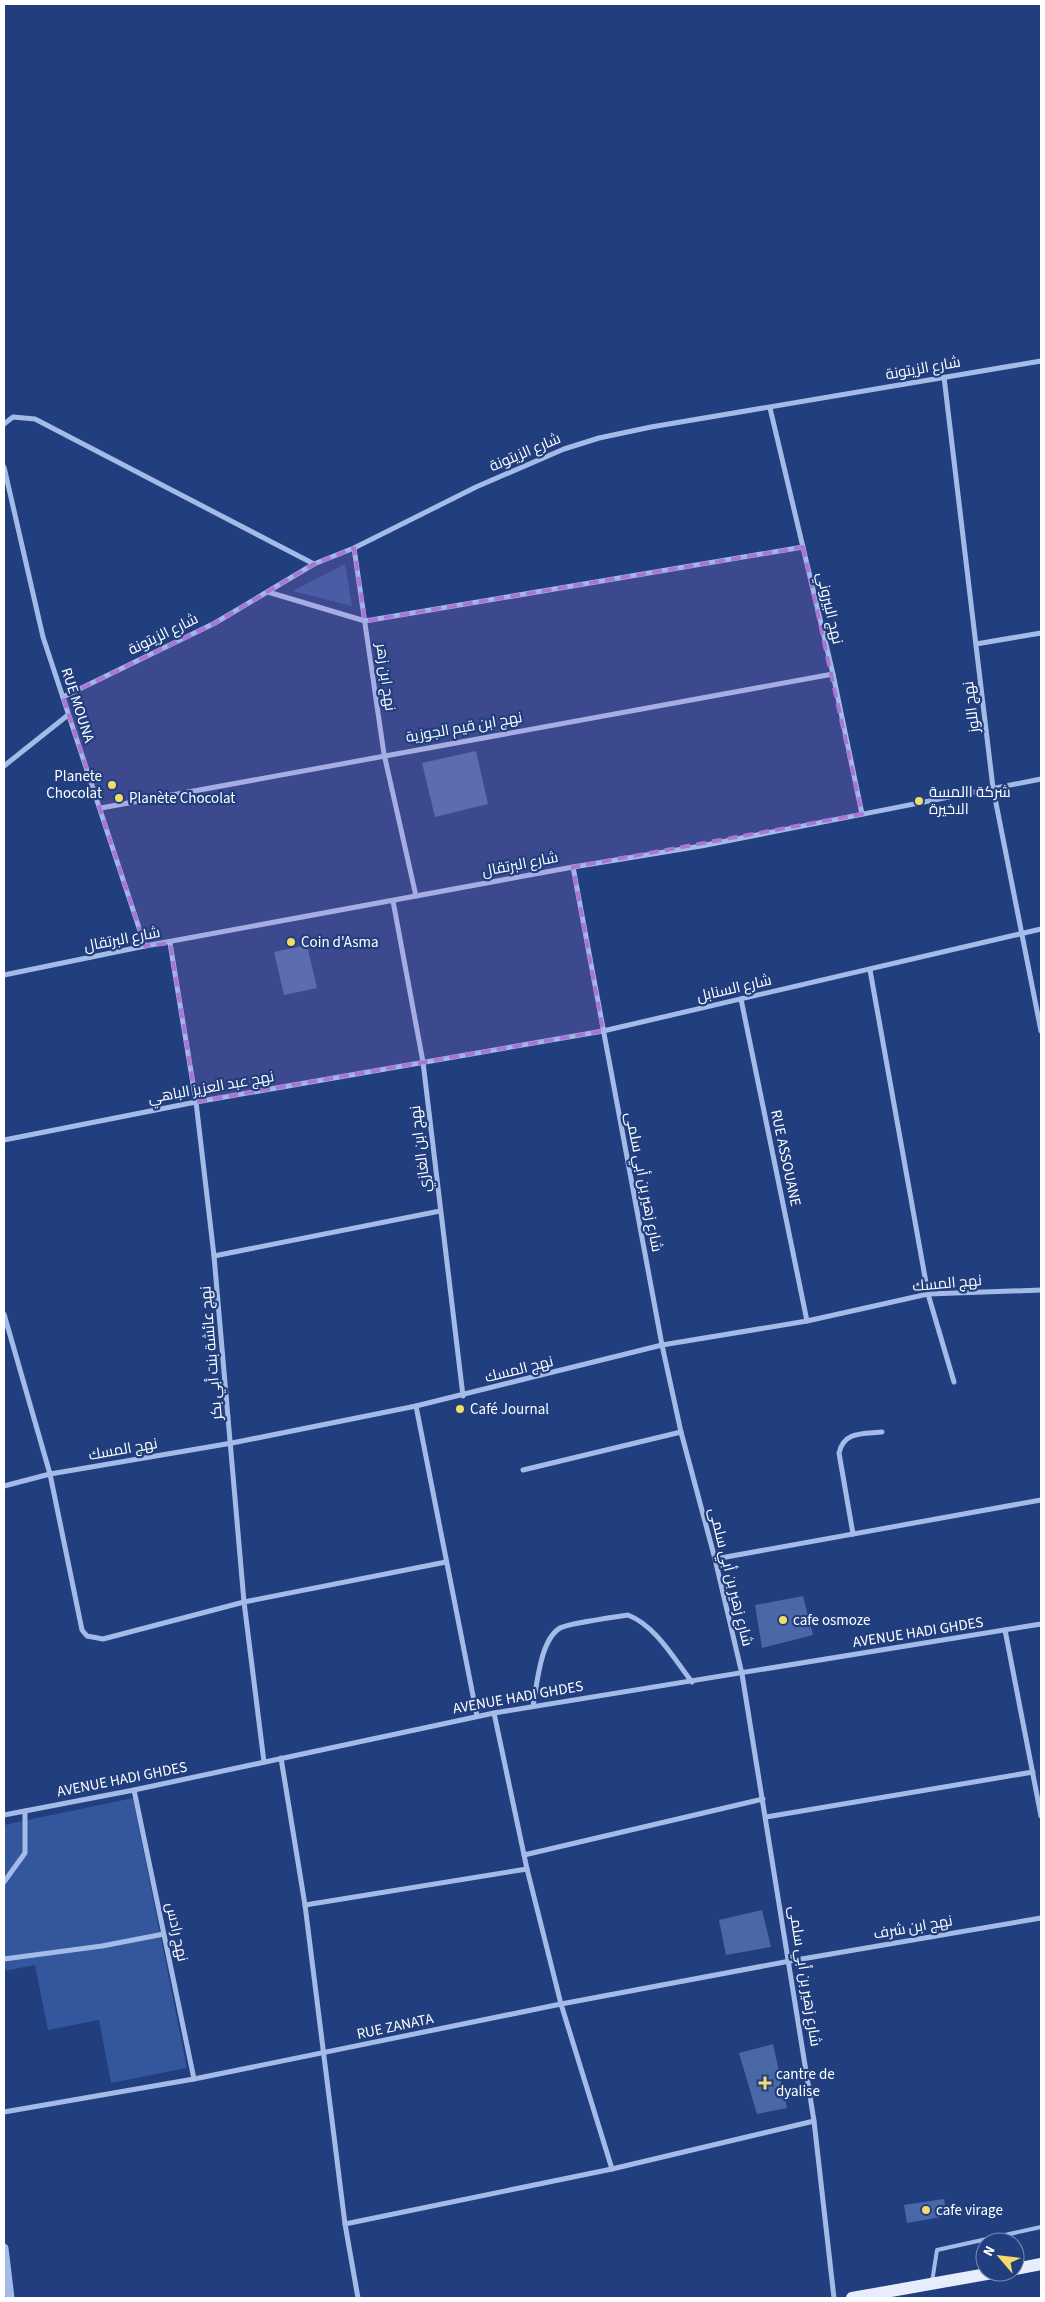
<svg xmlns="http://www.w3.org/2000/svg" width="1045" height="2302" viewBox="0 0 1045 2302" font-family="'Source Sans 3',Cairo,sans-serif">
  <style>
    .green { fill: #34569c }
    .building { fill: #4a68a7 }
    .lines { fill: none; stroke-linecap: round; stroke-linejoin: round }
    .service { stroke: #a5bbe7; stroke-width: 4 }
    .minor { stroke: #a5bbe7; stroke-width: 5 }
    .tertiary { stroke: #a5bbe7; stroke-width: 9 }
    .primary { stroke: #e7edfd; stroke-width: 12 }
    .marked { fill: #a976d5; fill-opacity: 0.2; stroke: #a976d5; stroke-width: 4; stroke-dasharray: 10 6; stroke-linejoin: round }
    .poi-dot { fill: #f3dc67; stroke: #213e7e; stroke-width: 2 }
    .labels { text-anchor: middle; stroke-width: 4.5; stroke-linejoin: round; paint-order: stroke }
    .street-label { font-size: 15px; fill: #fff; stroke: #213e7e }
    .poi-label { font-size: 15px; fill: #fff; stroke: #213e7e; text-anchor: start }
  </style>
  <rect width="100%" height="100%" fill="#213e7e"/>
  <g class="green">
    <path d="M345 564 352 606 293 591Z"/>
    <path d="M133 1798 187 2068 111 2083 99 2020 48 2030 35 1965 4 1971V1825Z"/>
  </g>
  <g class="building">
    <path d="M476 751 488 804 435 817 422 763Z"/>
    <path d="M307 945 317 988 284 995 274 952Z"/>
    <path d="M803 1596 813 1635 762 1648 755 1605Z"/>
    <path d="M762 1910 771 1947 726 1955 719 1920Z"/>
    <path d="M773 2044 787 2108 757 2114 739 2053Z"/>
    <path d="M944 2199 947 2216 907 2223 904 2205Z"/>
  </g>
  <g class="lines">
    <path class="service" d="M932 2282 937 2250 1041 2227"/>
    <g class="minor">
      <path d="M944 377 993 788 1041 1031"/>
      <path d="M770 408 833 674 862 814"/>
      <path d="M4 424 13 417 35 419 314 564"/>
      <path d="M4 467 43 637 145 946"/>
      <path d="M354 548 384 754 416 896"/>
      <path d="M268 592 365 621 803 547"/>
      <path d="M976 644 1041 633"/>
      <path d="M63 697 215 623 314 564 354 548 476 487 564 449 599 438 651 427 1041 361"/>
      <path d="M4 766 68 715"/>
      <path d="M101 808 833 674"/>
      <path d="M573 867 662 1345 681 1432 715 1559 742 1674 814 2121 834 2298"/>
      <path d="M393 901 423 1062 463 1396"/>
      <path d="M170 943 196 1102 214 1256 244 1602 264 1762"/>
      <path d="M870 970 928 1294 954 1382"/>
      <path d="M4 975 145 946 573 867 701 846 1041 779"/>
      <path d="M741 999 807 1321"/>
      <path d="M4 1140 196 1102 603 1031 1041 929"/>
      <path d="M214 1256 440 1211"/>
      <path d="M4 1314 50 1474 82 1630 87 1636 103 1639 244 1602 446 1562"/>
      <path d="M416 1406 477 1716"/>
      <path d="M523 1470 681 1432"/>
      <path d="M4 1486 50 1474 232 1443 416 1406 662 1345 807 1321 928 1294 1041 1290"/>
      <path d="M853 1534 839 1453C844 1431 863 1434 882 1432"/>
      <path d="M715 1559 1041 1500"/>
      <path d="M1005 1630 1041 1816"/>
      <path d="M533 1706C537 1685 540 1640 560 1628 569 1623 615 1617 628 1615 656 1626 674 1659 692 1682"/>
      <path d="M494 1713 527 1869 561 2004 612 2169"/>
      <path d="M281 1758 305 1905 345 2224 358 2298"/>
      <path d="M134 1790 194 2079"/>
      <path d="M4 1815 134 1790 494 1713 1041 1624"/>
      <path d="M766 1817 1033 1772"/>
      <path d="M524 1855 763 1799"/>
      <path d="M4 1882 25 1853V1811"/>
      <path d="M305 1905 527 1869"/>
      <path d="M4 1959 102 1946 164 1934"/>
      <path d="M4 2112 194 2079 561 2004 790 1961 1041 1918"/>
      <path d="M345 2224 612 2169 814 2121"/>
    </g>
    <path class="tertiary" d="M4 2248 10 2298"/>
    <g class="primary">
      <path d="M1015 2269 1041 2264"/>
      <path d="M852 2298 998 2272"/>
    </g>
  </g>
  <path class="marked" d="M803 547 862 814 573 867 603 1031 196 1102 170 943 145 946 63 697 215 623 314 564 354 548 365 621Z"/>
  <g class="poi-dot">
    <circle cx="112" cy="785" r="5"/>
    <circle cx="119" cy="798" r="5"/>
    <circle cx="919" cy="801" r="5"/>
    <circle cx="291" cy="942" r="5"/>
    <circle cx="460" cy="1409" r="5"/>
    <circle cx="783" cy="1620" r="5"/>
    <path d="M762.5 2075.5h5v5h5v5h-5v5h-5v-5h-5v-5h5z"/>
    <circle cx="926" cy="2210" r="5"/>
  </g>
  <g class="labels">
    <g class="street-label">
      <text transform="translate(923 368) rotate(-10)" y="5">شارع الزيتونة</text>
      <text transform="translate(525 452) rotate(-23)" y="5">شارع الزيتونة</text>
      <text transform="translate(830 608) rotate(77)" y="5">نهج البيروني</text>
      <text transform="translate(163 634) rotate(-26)" y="5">شارع الزيتونة</text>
      <text transform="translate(386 677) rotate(82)" y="5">نهج ابن زهر</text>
      <text transform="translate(78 705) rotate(72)" y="5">RUE MOUNA</text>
      <text transform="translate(971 707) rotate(-97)" y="5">نهج اللوز</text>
      <text transform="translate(464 727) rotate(-10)" y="5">نهج ابن قيم الجوزية</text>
      <text transform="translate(520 864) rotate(-11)" y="5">شارع البرتقال</text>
      <text transform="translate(122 939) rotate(-11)" y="5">شارع البرتقال</text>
      <text transform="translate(734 988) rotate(-13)" y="5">شارع السنابل</text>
      <text transform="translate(211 1087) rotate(-10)" y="5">نهج عبد العزيز الباهي</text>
      <text transform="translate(420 1149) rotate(-97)" y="5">نهج ابن الغازي</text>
      <text transform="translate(786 1158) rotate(78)" y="5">RUE ASSOUANE</text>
      <text transform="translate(644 1182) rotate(79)" y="5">شارع زهير بن أبي سلمى</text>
      <text transform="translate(947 1283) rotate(-5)" y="5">نهج المسك</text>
      <text transform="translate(211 1353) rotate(-95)" y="5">نهج عائشة بنت أبي بكر</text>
      <text transform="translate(519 1369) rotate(-14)" y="5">نهج المسك</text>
      <text transform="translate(123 1449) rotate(-10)" y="5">نهج المسك</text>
      <text transform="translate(731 1577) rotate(76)" y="5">شارع زهير بن أبي سلمى</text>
      <text transform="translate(918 1632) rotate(-9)" y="5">AVENUE HADI GHDES</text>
      <text transform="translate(518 1697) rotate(-10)" y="5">AVENUE HADI GHDES</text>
      <text transform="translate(122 1779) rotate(-11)" y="5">AVENUE HADI GHDES</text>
      <text transform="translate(913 1927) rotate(-10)" y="5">نهج ابن شرف</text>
      <text transform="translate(177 1932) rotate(78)" y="5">نهج رادس</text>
      <text transform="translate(805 1976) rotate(81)" y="5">شارع زهير بن أبي سلمى</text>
      <text transform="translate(395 2026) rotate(-12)" y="5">RUE ZANATA</text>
    </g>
    <g class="poi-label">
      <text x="102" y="781" text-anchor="end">Planete<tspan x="102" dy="17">Chocolat</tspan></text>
      <text x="929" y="797">شركة االمسة<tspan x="929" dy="17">الاخيرة</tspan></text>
      <text x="129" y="803">Planète Chocolat</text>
      <text x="301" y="947">Coin d'Asma</text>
      <text x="470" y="1414">Café Journal</text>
      <text x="793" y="1625">cafe osmoze</text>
      <text x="776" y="2079">cantre de<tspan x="776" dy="17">dyalise</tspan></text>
      <text x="936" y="2215">cafe virage</text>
    </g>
  </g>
  <rect width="1045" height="2302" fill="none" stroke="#ffffff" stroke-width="10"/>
  <g transform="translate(1000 2257) rotate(298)"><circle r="24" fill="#213e7e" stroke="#7a8bb2"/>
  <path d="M0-4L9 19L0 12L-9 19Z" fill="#f3dc67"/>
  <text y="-8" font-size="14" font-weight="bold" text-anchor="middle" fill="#ffffff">N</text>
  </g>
</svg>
